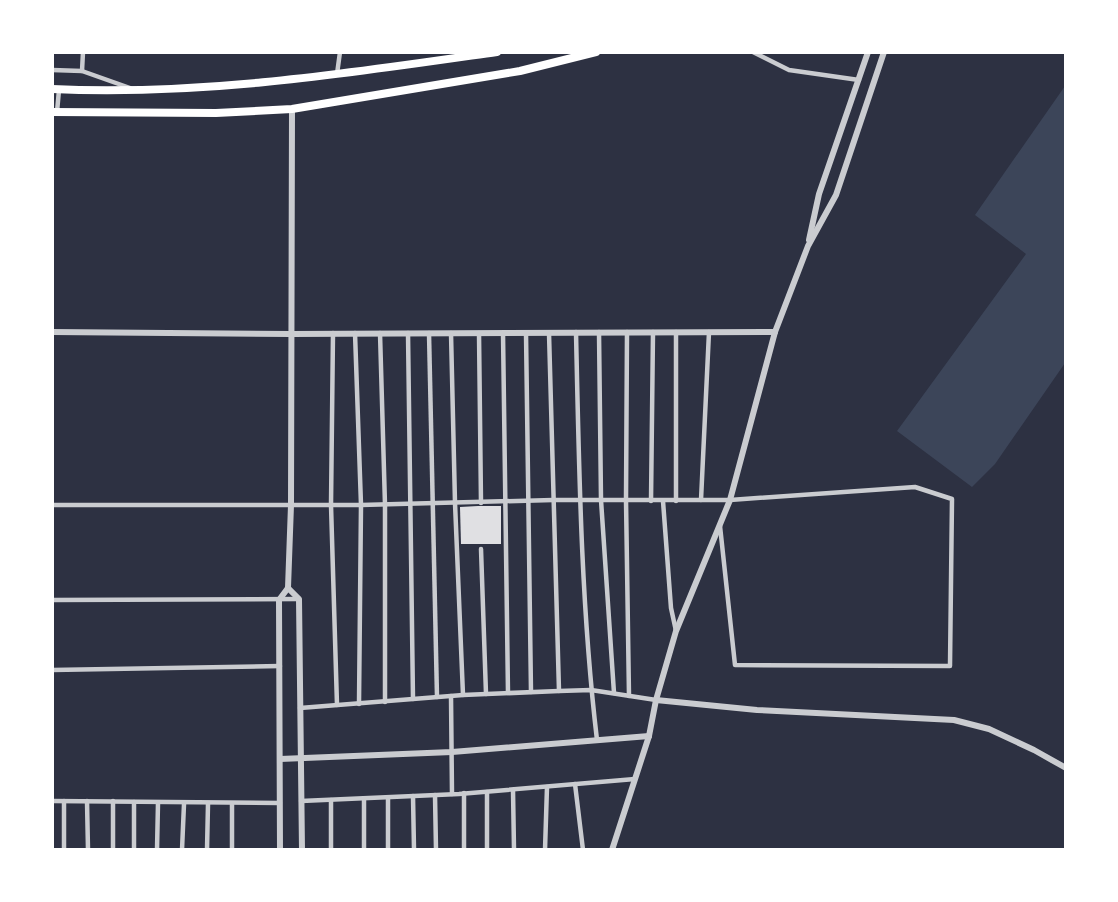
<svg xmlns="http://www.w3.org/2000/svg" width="1118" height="902" viewBox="0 0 1118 902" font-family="Roboto,sans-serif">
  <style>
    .green { fill: #3c4559 }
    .building { fill: #e0e0e3 }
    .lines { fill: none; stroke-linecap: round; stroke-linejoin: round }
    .minor { stroke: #caccd0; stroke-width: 4.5 }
    .tertiary { stroke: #caccd0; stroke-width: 6 }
    .trunk { stroke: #fff; stroke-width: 8 }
  </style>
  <rect width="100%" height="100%" fill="#2d3142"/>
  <path class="green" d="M1065 86V363L995 464 972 487 897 431 1026 254 975 215Z"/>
  <path class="building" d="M478 506H501V544H461L460 507Z"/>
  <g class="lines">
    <g class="minor">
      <path d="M753 52 789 70 859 80"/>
      <path d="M52 70 82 71 130 88"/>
      <path d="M82 71 83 52"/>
      <path d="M337 74 340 52"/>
      <path d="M57 112 59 90"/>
      <path d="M576 332C579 469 581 605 597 740"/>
      <path d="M599 332 601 500 614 693"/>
      <path d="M627 332 626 500 629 696"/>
      <path d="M676 332V501"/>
      <path d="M333 333 331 505 337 705"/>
      <path d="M355 333 361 505 359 704"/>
      <path d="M380 333 385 505V702"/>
      <path d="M408 333 413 699"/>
      <path d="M429 333 437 697"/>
      <path d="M451 333 455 503 463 695"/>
      <path d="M479 333 481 503"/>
      <path d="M503 333 508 693"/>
      <path d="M526 333 531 692"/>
      <path d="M549 333 559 691"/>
      <path d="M701 500 709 332"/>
      <path d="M651 501 653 332"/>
      <path d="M663 501 671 608 676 631"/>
      <path d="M52 505H361L553 500H730L915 487 952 499 950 666 735 665 720 526"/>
      <path d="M481 549 486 694"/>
      <path d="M52 600 299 599"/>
      <path d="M52 670 280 666"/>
      <path d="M451 696 452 794"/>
      <path d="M300 708 463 695 559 691 591 690 656 700"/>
      <path d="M575 784 583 850"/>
      <path d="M513 790 514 850"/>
      <path d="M464 793V850"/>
      <path d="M435 795 436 850"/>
      <path d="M413 796 414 850"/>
      <path d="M388 798V850"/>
      <path d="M364 799V850"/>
      <path d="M331 800V850"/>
      <path d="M52 801 280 803"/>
      <path d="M64 801V850"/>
      <path d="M87 801 88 850"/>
      <path d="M113 801V850"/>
      <path d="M301 801 459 794 635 779"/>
      <path d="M134 850V802"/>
      <path d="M157 850 158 803"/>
      <path d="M182 850 184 804"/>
      <path d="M207 850 208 804"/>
      <path d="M232 850V804"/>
      <path d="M487 850V792"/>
      <path d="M545 850 547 787"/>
    </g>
    <g class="tertiary">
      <path d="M809 240 819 194 868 52"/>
      <path d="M52 332 291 334 775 332"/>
      <path d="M288 588 291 505 292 109"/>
      <path d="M288 588 299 599 302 850"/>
      <path d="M656 700 757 710 954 720 989 729 1034 750 1066 768"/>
      <path d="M280 759 452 752 649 736"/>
      <path d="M280 850 279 600 288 588"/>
      <path d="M612 850 649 736 656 700 676 631 730 500 775 332 808 246 836 195 884 52"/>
    </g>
    <g class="trunk">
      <path d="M52 89C202 96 350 73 497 52"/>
      <path d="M52 112 216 113 292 109 520 71 596 52"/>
    </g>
  </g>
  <rect width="1118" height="902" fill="none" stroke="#ffffff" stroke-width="108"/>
</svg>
